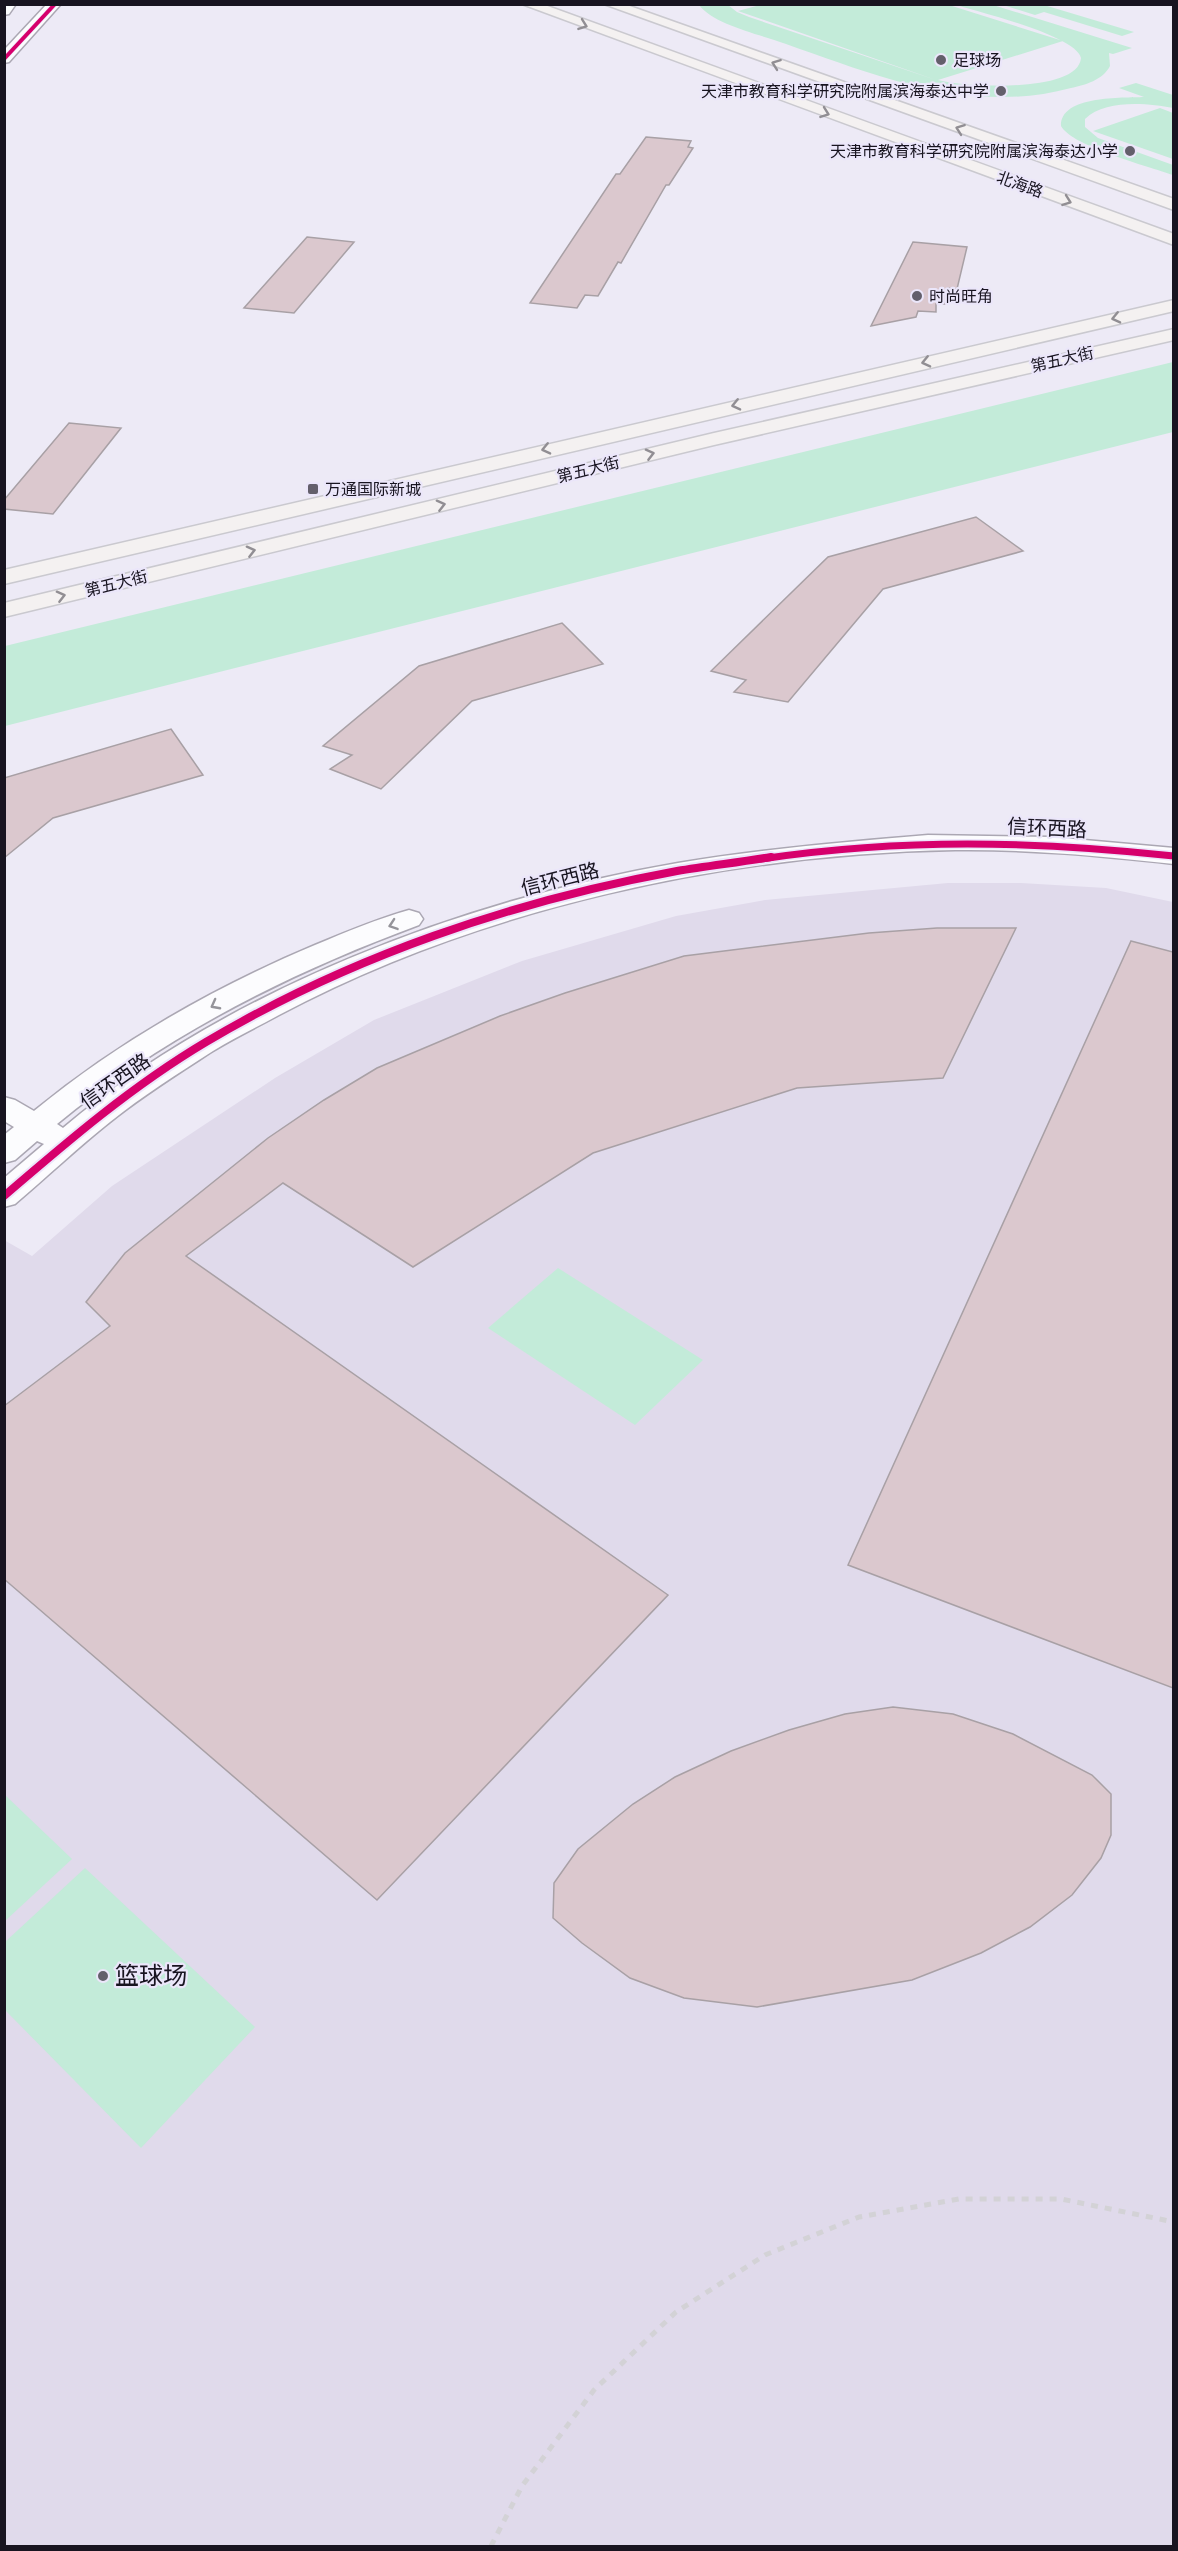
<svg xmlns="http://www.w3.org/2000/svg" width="1178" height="2551" viewBox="0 0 1178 2551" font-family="'Space Grotesk','Noto Sans SC',sans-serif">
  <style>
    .commercial { fill: #e0daeb }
    .green { fill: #c3ebd9 }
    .building { fill: #dbc8ce; stroke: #a8a0a5; stroke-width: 1.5 }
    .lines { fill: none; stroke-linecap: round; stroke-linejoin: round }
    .tertiary-casing { stroke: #aba7b3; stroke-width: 3 }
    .primary-casing { stroke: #cac9cf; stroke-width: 3 }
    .path { stroke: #d3d2d6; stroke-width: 5; stroke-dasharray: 7 7; stroke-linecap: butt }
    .tertiary { fill: #fcfcfe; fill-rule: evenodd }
    .primary { fill: #f4f1f1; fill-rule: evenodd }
    .cycleway-far2-casing { stroke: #ebe6fa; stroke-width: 5 }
    .cycleway-far1-casing { stroke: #ebe6fa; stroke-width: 10 }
    .cycleway-casing { stroke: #ebe6fa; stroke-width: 12 }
    .cycleway-far2 { stroke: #d6006c; stroke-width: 4 }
    .cycleway-far1 { stroke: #d6006c; stroke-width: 7 }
    .cycleway { stroke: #d6006c; stroke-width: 8 }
    .oneway { stroke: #918e93 }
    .oneway2 { stroke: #95949a }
    .poi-dot { fill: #635f6b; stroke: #ebe6fa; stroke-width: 2 }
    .labels { text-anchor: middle; stroke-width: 4.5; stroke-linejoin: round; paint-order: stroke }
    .far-poi-label { font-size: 16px; fill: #181420; stroke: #ebe6fa; text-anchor: start }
    .far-street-label { font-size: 16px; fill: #181420; stroke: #ebe6fa }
    .street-label { font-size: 20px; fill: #181420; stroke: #ebe6fa }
    .near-poi-label { font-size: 24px; fill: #181420; stroke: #ebe6fa; text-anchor: start }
  </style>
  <rect width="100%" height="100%" fill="#edeaf6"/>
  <path class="commercial" d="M948 883H1021L1106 888 1173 902V2546H5L4 1240 32 1256 112 1186 275 1078 374 1020 522 961 676 916 765 900Z"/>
  <g class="green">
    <path d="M760 5H949L1063 41 938 80C962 87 1078 94 1081 58 1076 36 980 12 956 5H993L1132 48 1113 54 1109 53 1110 66C1103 80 1085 85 1071 88 972 115 877 76 786 44 762 35 714 25 699 5H728L737 12 749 17 936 80 738 11Z"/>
    <path d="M1003 5H1044L1134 32 1122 36 1044 12 1035 15Z"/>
    <path d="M1136 83 1173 95V108C1148 103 1105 99 1085 119V127L1098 138 1173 165V175C1148 166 1073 147 1061 126 1060 95 1123 98 1144 97L1119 88Z"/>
    <path d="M1160 108 1173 113V159L1093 131Z"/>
    <path d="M1173 362V432L5 726V646Z"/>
    <path d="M558 1268 703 1360 635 1425 488 1328Z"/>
    <path d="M5 1795 72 1859 5 1921Z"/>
    <path d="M85 1868 255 2027 141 2148 5 2010V1942Z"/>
  </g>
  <g class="building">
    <path d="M646 137 691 141 688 147 693 148 669 185H666L621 263 618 262 598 296 585 295 577 308 530 303 616 174H620Z"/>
    <path d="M307 237 354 242 294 313 244 308Z"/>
    <path d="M913 242 967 247 957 289 948 288 947 304H936V312L918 311 916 317 871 326Z"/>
    <path d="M69 423 121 428 53 514 4 509V500Z"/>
    <path d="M976 517 1023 551 883 589 788 702 734 692 746 680 711 671 828 557Z"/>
    <path d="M562 623 603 664 472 701 381 789 330 769 352 755 323 746 419 666Z"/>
    <path d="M171 729 203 775 53 818 4 858V778Z"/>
    <path d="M937 928H1016L943 1078 797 1088 593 1153 413 1267 283 1183 186 1256 668 1595 377 1900 4 1579V1406L110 1326 86 1302 125 1253 268 1138 324 1100 377 1068 500 1016 565 993 684 956 869 933Z"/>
    <path d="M1131 941 1173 952V1688L848 1565Z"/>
    <path d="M893 1707 953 1714 1013 1734 1092 1775 1111 1794V1835L1101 1858 1072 1895 1030 1927 981 1953 912 1980 757 2007 684 1998 630 1978 582 1943 553 1918 554 1883 578 1849 633 1804 675 1777 731 1751 789 1730 845 1714Z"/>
  </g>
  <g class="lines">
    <g class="tertiary-casing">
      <g id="tertiary">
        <path d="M4 4H16L9 14 4 15Z"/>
        <path d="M47 4H61L9 62 4 63V50Z"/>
        <path d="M928 835 1051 837 1174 848V864C1101 856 1028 849 955 850 727 854 480 908 279 1015 257 1027 234 1038 213 1051 179 1073 142 1096 110 1122 77 1148 47 1177 15 1204L4 1207V1178L44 1144 37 1141 15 1160 4 1163V1135L14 1127 4 1121V1097L15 1100 34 1111C118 1042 215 987 315 945 346 932 377 919 409 910L419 913 423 919 419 925C289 973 164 1036 57 1124L63 1128C227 989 467 899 678 863 761 849 844 842 928 835Z"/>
      </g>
    </g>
    <g class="primary-casing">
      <g id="primary">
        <path d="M522 4H542L1174 234V245Z"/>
        <path d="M604 4H624L1174 199V210Z"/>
        <path d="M1174 300V311L4 584V570Z"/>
        <path d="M1174 329V340L714 445 4 617V603L714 433Z"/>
      </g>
    </g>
    <path class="path" d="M491 2546 522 2486 594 2390 676 2312 765 2255 859 2217 959 2199H1061L1174 2222"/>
    <use href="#tertiary" class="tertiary"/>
    <use href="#primary" class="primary"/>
    <g class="cycleway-far2-casing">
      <path id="cycleway-far2" d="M4 59 55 4"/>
    </g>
    <g class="cycleway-far1-casing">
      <path id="cycleway-far1" d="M761 859C903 838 1032 841 1174 856"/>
    </g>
    <g class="cycleway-casing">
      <path id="cycleway" d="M4 1196C68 1141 132 1086 206 1042 349 957 513 901 677 871 708 866 740 862 771 857"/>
    </g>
    <use href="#cycleway-far2" class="cycleway-far2"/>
    <use href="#cycleway-far1" class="cycleway-far1"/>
    <use href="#cycleway" class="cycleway"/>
  </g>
  <defs><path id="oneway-chevron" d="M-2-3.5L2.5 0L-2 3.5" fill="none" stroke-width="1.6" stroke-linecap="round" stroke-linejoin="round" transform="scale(1.5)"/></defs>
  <g class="oneway">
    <use href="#oneway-chevron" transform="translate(583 25) rotate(20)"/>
    <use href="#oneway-chevron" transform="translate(776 64) rotate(-160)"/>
    <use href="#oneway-chevron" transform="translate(825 113) rotate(20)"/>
    <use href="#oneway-chevron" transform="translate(960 129) rotate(-160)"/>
    <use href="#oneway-chevron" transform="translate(1067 201) rotate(20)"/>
    <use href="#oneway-chevron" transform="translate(1116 318) rotate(167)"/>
    <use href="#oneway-chevron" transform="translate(926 362) rotate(167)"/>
    <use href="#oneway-chevron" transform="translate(736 405) rotate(167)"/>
    <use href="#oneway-chevron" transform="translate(546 449) rotate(167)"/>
    <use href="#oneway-chevron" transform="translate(650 454) rotate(-14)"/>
    <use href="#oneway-chevron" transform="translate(441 505) rotate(-14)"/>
    <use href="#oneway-chevron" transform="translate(251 551) rotate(-14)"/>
    <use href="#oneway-chevron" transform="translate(61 596) rotate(-14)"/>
  </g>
  <g class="oneway2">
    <use href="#oneway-chevron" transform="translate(393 925) rotate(161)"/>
    <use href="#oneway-chevron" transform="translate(215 1005) rotate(152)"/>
  </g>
  <g class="poi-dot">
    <circle cx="941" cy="60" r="6"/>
    <circle cx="1001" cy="91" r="6"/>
    <circle cx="1130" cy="151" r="6"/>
    <circle cx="917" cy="296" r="6"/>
    <rect x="307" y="483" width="12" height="12" rx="3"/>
    <circle cx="103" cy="1976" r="6"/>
  </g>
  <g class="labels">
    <g class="far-poi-label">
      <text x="953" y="66">足球场</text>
      <text x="989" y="97" text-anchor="end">天津市教育科学研究院附属滨海泰达中学</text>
      <text x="1118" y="157" text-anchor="end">天津市教育科学研究院附属滨海泰达小学</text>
      <text x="929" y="302">时尚旺角</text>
      <text x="325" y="495">万通国际新城</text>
    </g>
    <g class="far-street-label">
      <text transform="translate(1020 184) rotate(20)" y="6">北海路</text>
      <text transform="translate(1062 359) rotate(-13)" y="6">第五大街</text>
      <text transform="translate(588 469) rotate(-14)" y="6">第五大街</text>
      <text transform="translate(116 583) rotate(-14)" y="6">第五大街</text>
    </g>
    <g class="street-label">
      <text transform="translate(1047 828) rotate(3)" y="7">信环西路</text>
      <text transform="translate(560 879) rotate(-14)" y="7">信环西路</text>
      <text transform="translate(115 1081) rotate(-35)" y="7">信环西路</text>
    </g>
    <g class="near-poi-label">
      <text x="115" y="1984">篮球场</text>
    </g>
  </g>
  <rect width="1178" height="2551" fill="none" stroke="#181420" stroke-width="12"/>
</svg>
